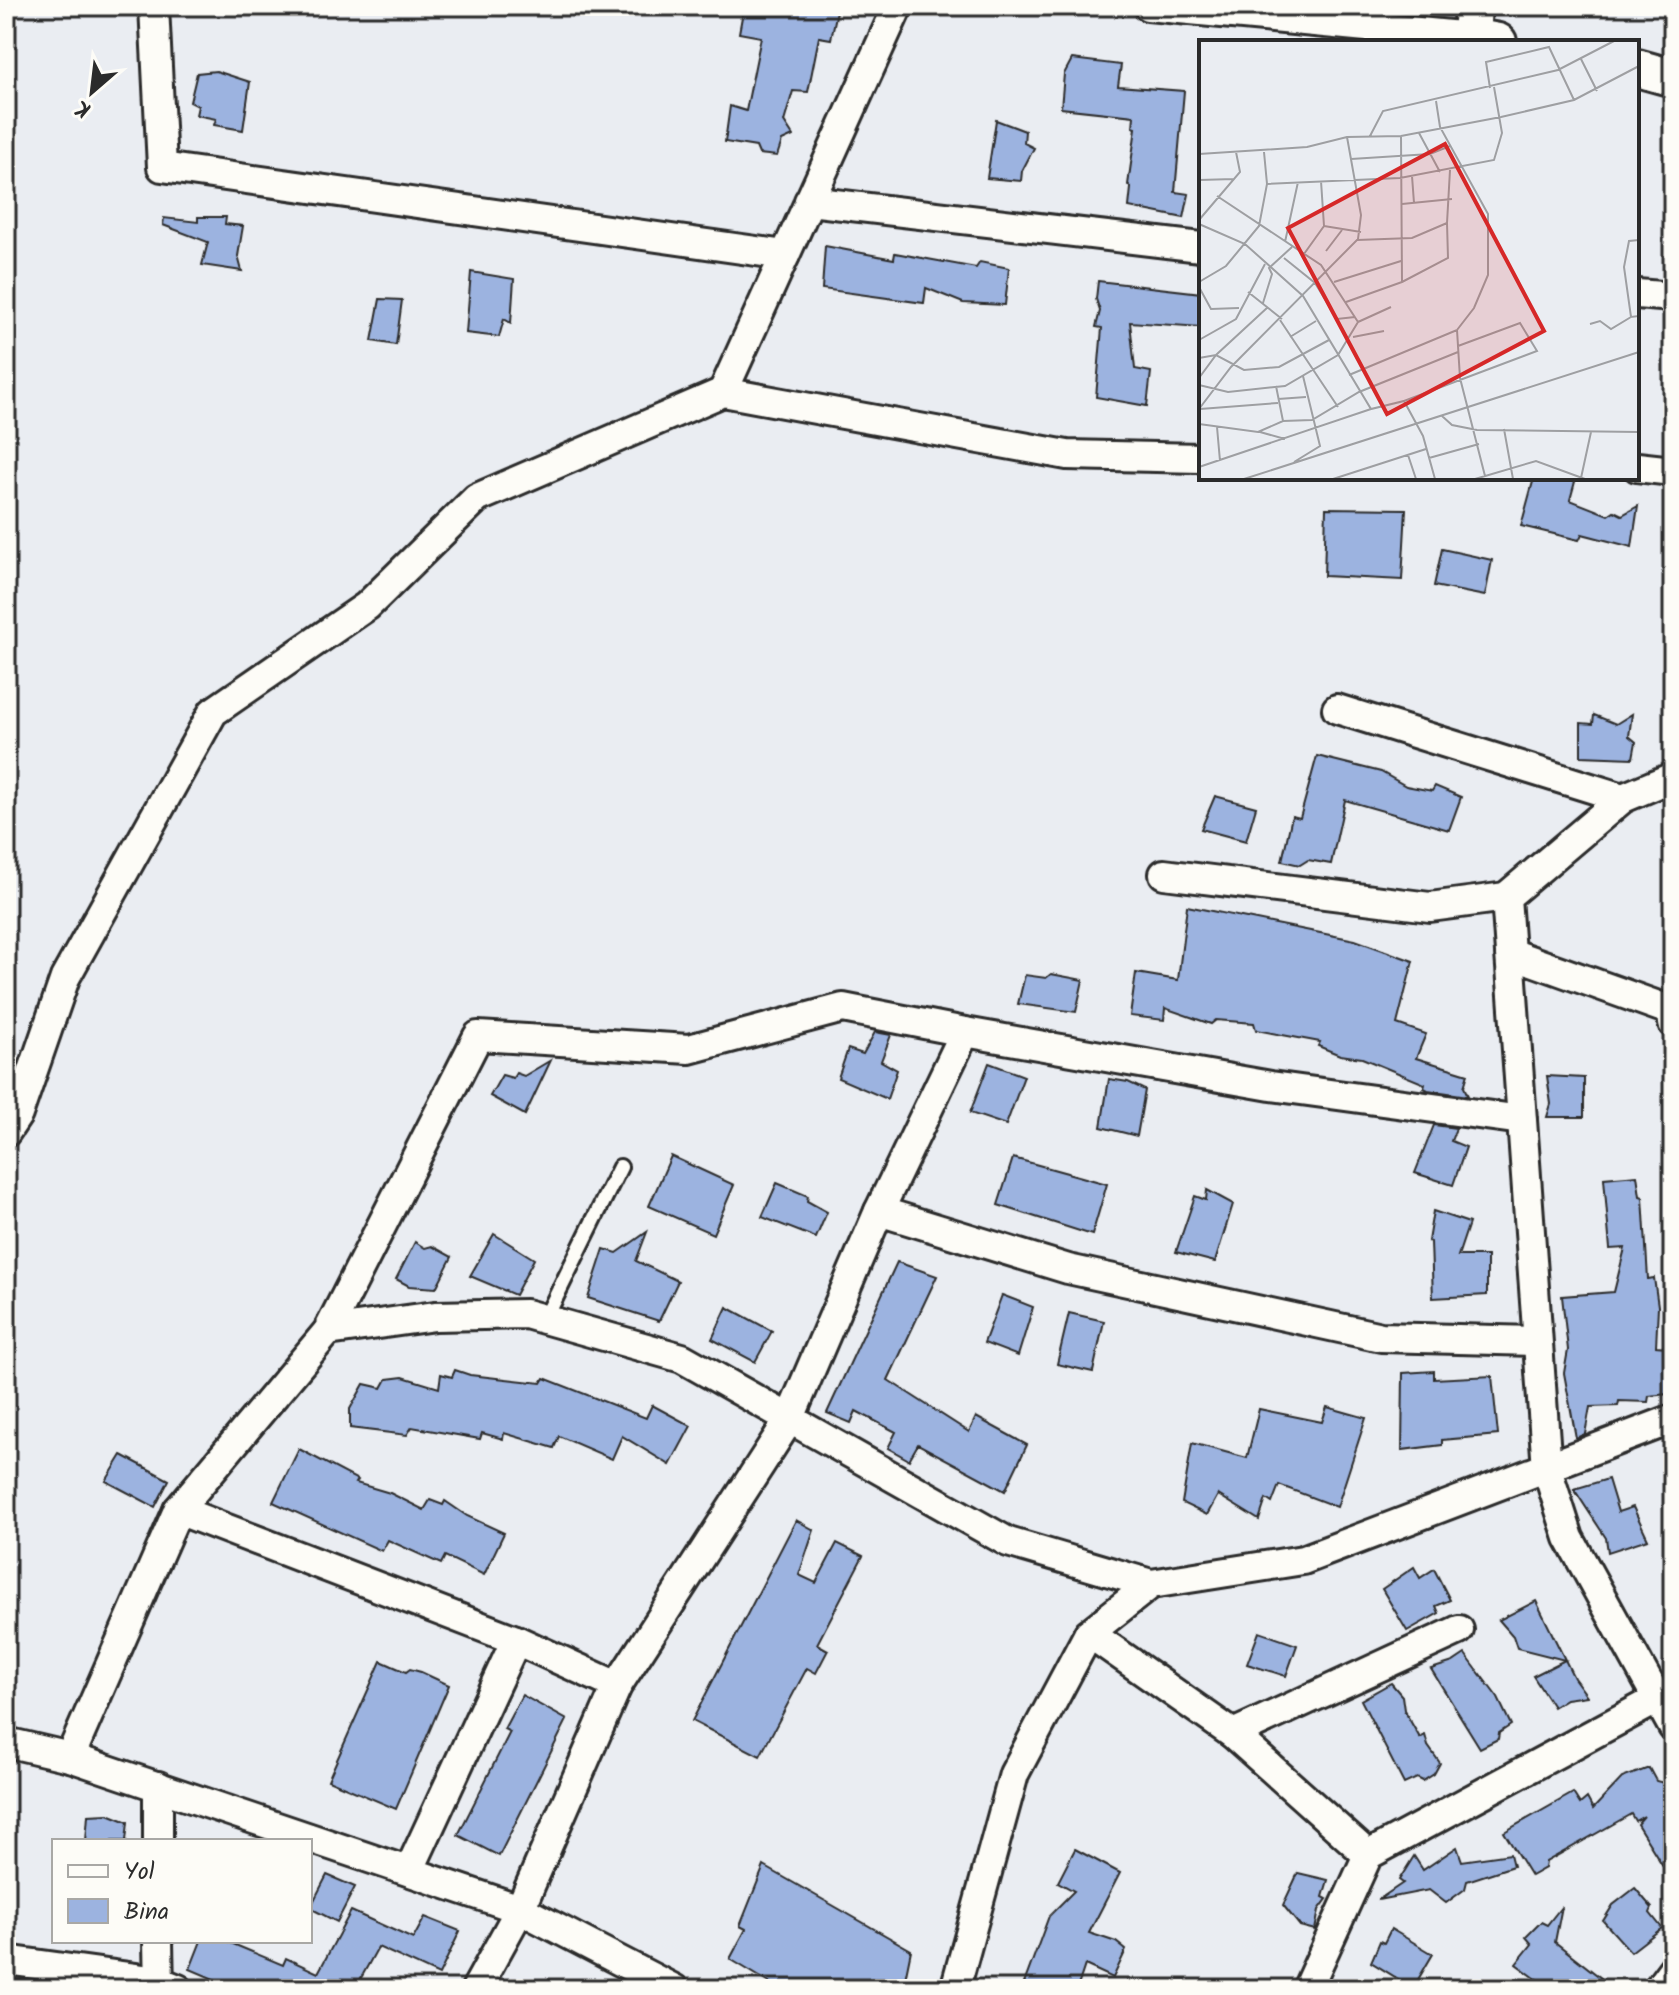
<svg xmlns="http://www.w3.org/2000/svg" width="1679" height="1995" viewBox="0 0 1679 1995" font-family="Kalam,sans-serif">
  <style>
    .building { fill: #9cb3e0; stroke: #2b2b2b; stroke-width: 2 }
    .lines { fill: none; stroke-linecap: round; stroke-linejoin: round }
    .service-casing { stroke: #2b2b2b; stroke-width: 20 }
    .minor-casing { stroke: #2b2b2b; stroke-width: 34 }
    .tertiary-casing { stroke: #2b2b2b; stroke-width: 42 }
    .service { stroke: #fdfcf7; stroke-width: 14 }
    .minor { stroke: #fdfcf7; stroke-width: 28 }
    .tertiary { stroke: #fdfcf7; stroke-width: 36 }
    .inset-road { fill: none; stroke: #9e9fa2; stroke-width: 2 }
    .view { fill: #d62828; fill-opacity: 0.15; stroke: #d62828; stroke-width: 4 }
    .inset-edge { fill: none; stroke: #2b2b2b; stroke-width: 4 }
  </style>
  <rect width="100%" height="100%" fill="#eaedf2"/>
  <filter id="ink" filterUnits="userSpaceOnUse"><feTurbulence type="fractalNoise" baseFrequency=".0125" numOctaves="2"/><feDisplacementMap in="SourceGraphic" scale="16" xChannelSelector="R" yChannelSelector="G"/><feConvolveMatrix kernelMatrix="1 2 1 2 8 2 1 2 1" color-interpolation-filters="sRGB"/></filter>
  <g filter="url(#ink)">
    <g class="building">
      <path d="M744 6H838L831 39 819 37 808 92 793 91 784 122 793 136 782 141 777 156 759 154 756 147 725 142 730 106 746 111 761 37 739 33Z"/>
      <path d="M1072 59 1121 65 1118 86 1184 91 1175 192 1189 194 1184 218 1129 207 1131 188 1128 185 1136 128 1133 127 1134 116 1061 108 1064 74Z"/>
      <path d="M216 71 250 82 243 130 214 125 216 119 196 115 198 106 190 102 197 73Z"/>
      <path d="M996 120 1025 131 1024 143 1034 148 1022 171 1021 181 987 178Z"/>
      <path d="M198 217H226L225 224 243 226 238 256 242 271 202 265 208 242 163 225 164 218 198 222Z"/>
      <path d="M825 246 894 259 895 253 976 268 980 262 1009 268 1005 305 963 303 926 288 924 303 822 289Z"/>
      <path d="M471 272 514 279 511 323 504 319 499 337 466 333Z"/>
      <path d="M1098 281 1201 293V327L1130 322 1135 369 1151 372 1147 406 1096 397 1102 328 1096 327 1100 311 1096 299Z"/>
      <path d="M380 299 402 300 396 345 372 341Z"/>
      <path d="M1534 478H1576L1570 500 1608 515 1614 511 1622 515 1638 506 1632 547 1582 534 1579 540 1521 526Z"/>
      <path d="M1326 508 1406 509 1402 580 1324 576Z"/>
      <path d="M1442 549 1492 560 1485 596 1434 586Z"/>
      <path d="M1632 714 1629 736 1636 742 1633 758 1581 756V723L1593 724 1594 715 1616 724Z"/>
      <path d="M1317 756 1381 772 1406 786 1432 791 1435 786 1461 797 1449 830 1345 800 1331 864 1308 860 1300 865 1282 861 1292 816 1300 818Z"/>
      <path d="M1215 796 1256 807 1246 841 1201 829Z"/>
      <path d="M1187 906 1355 940 1413 961 1397 1024 1426 1034 1416 1058 1468 1074 1464 1087 1468 1096 1428 1090 1424 1088 1425 1084 1362 1058 1340 1055 1318 1046 1320 1042 1256 1030 1254 1023 1216 1020 1211 1024 1165 1008 1164 1020 1130 1016 1136 973 1178 980Z"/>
      <path d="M1051 974 1083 980 1076 1012 1018 1004 1025 975 1046 978Z"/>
      <path d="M875 1032 891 1035 881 1061 897 1070 887 1099 838 1078 848 1049 863 1054Z"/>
      <path d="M551 1060 525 1115 490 1096 502 1075 513 1078 516 1073 524 1076Z"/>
      <path d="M989 1063 1024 1076 1006 1125 970 1113Z"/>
      <path d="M1547 1076 1584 1078V1117H1547L1551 1104Z"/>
      <path d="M1109 1079 1128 1082 1145 1090 1137 1136 1101 1127Z"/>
      <path d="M1434 1125 1456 1128 1451 1141 1466 1147 1453 1185 1415 1173Z"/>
      <path d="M671 1156 734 1185 713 1234 649 1206Z"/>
      <path d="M1013 1158 1107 1184 1092 1235 998 1205Z"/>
      <path d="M1637 1175 1640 1196 1643 1197 1648 1279 1654 1278 1658 1306 1656 1346 1667 1347 1668 1394 1649 1396 1648 1402 1619 1401 1618 1406 1590 1407 1585 1434 1576 1438 1564 1373 1568 1350 1562 1296 1614 1292 1625 1248 1610 1249 1604 1178Z"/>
      <path d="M777 1183 808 1196 807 1201 827 1212 816 1238 762 1217Z"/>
      <path d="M1207 1190 1233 1204 1215 1262 1176 1252 1195 1196 1206 1200Z"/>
      <path d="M1433 1211 1469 1223 1458 1256H1487V1295L1433 1298 1431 1242 1428 1241Z"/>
      <path d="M647 1232 636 1261 678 1281 659 1321 588 1298 604 1249 617 1253Z"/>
      <path d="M494 1234 534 1259 515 1295 470 1276Z"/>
      <path d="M415 1242 425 1248 432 1246 452 1257 436 1288 409 1286 396 1279Z"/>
      <path d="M897 1262 937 1276 888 1380 969 1432 976 1417 1027 1445 1005 1491 918 1444 909 1460 888 1448 896 1432 856 1411 851 1423 827 1413Z"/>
      <path d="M1002 1295 1033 1307 1018 1356 984 1343Z"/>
      <path d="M727 1307 772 1331 755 1362 712 1339Z"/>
      <path d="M1069 1313 1104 1321 1093 1372 1057 1364Z"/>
      <path d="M455 1370 470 1375 541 1383 544 1378 646 1418 652 1405 691 1426 670 1465 622 1436 612 1459 559 1436 554 1448 504 1433 503 1439 482 1433 480 1439 412 1427 407 1435 350 1428V1409L364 1384 382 1388 387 1379 403 1377 439 1388 441 1374 452 1377Z"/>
      <path d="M1434 1371V1379L1492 1376 1498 1435 1442 1440V1445L1402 1450 1403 1373Z"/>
      <path d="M1327 1407 1366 1418 1337 1507 1279 1485 1272 1503 1266 1499 1259 1520 1218 1495 1207 1515 1182 1503 1192 1443 1247 1458 1259 1409 1322 1422Z"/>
      <path d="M299 1449 358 1480 356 1483 390 1493 424 1510 430 1500 443 1505 445 1501 467 1516 504 1533 484 1575 445 1556 441 1564 388 1540 382 1551 273 1502Z"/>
      <path d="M122 1455 169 1480 155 1507 106 1481Z"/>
      <path d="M1608 1479 1618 1512 1633 1507 1648 1539 1608 1552 1606 1538 1574 1489Z"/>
      <path d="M796 1520 814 1530 799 1575 816 1583 837 1543 863 1556 817 1644 828 1650 816 1673 807 1668 760 1756 692 1721Z"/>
      <path d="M1414 1567 1420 1578 1434 1569 1450 1600 1436 1606 1439 1613 1407 1631 1382 1589Z"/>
      <path d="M1536 1601 1574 1678 1587 1696 1566 1699 1553 1707 1533 1676 1565 1660 1517 1648 1513 1636 1499 1620Z"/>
      <path d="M1259 1632 1297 1645 1286 1676 1247 1664Z"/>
      <path d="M1465 1654 1498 1698 1511 1725 1499 1733 1498 1739 1480 1748 1431 1669 1453 1662Z"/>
      <path d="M381 1661 406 1672 410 1669 421 1672 449 1685 396 1809 328 1780Z"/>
      <path d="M1391 1683 1402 1696 1404 1710 1420 1738 1425 1735 1428 1746 1440 1763 1434 1774 1423 1781 1417 1778 1404 1784 1361 1700Z"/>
      <path d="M522 1695 567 1720 499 1856 458 1835 510 1732 504 1729Z"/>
      <path d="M1649 1768 1656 1781 1664 1783V1826L1673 1817V1882L1637 1824 1644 1816 1635 1821 1631 1814 1546 1862 1545 1868 1531 1876 1504 1832 1573 1793 1580 1804 1587 1798 1593 1809 1622 1778Z"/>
      <path d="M108 1814 128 1822 126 1841H86L88 1815Z"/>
      <path d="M1457 1847 1462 1861 1510 1854 1513 1866 1467 1881 1465 1889 1446 1903 1429 1890 1378 1900 1403 1883 1399 1880 1414 1856 1423 1870Z"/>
      <path d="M1075 1849 1120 1873 1089 1933 1116 1942 1126 1950 1113 1978 1085 1965 1077 1989H1022L1049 1916 1074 1891 1058 1882Z"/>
      <path d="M764 1866 911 1950 903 1989H780L730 1959 746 1929 740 1926Z"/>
      <path d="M1298 1873 1328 1880 1323 1897 1327 1899 1319 1910 1315 1930 1300 1926 1283 1905Z"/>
      <path d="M327 1875 355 1887 337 1922 310 1908Z"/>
      <path d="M1635 1888 1652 1908 1650 1913 1662 1928 1631 1952 1603 1921 1613 1905Z"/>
      <path d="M1562 1906 1555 1942 1615 1989H1550L1516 1964 1532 1944 1526 1937 1541 1922 1547 1925Z"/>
      <path d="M351 1911 413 1939 425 1917 460 1931 439 1975 378 1947 355 1989H237L190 1969 201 1941H226L283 1965 286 1958 318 1973Z"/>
      <path d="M1391 1929 1433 1954 1413 1988 1371 1962 1380 1941 1384 1943Z"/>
    </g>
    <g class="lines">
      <g class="service-casing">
        <path id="service" d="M545 1319 620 1167"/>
      </g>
      <g class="minor-casing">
        <g id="minor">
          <path d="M154 6 162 167 785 255"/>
          <path d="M898 6 723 392 1067 455 1201 458"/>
          <path d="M1148 6 1471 37"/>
          <path d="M809 201 1201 247"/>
          <path d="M1637 294 1673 297"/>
          <path d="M1637 467 1673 471"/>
          <path d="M1337 709 1623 798"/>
          <path d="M1673 777 1623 798 1506 897 1547 1469 1569 1538 1673 1727"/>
          <path d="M1164 874 1430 907 1506 897"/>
          <path d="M1510 953 1672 1011 1673 1023"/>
          <path d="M6 1132 18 1114 65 978 213 712 367 606 477 498 723 392"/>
          <path d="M879 1211 1068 1269 1381 1337 1537 1341"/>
          <path d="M328 1331 478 1036 689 1049 843 1008 965 1032"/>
          <path d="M178 1510 516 1640 617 1686"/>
          <path d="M1089 1633 1233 1734 1368 1855"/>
          <path d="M1233 1734 1459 1630"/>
          <path d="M6 1742 70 1757 520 1909 674 1989"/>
          <path d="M70 1757 178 1510 328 1331 435 1316 526 1314 682 1358 1008 1542 1151 1584 1303 1560 1673 1419"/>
          <path d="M158 1786V1841"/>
          <path d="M409 1871 516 1640"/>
          <path d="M158 1941 159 1989"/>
          <path d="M6 1960 158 1981 178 1989"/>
          <path d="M476 1989 520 1909 617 1686 789 1420 879 1211 965 1032 1271 1086 1522 1120"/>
          <path d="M955 1989 1014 1774 1089 1633 1151 1584"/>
          <path d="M1307 1989 1368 1855 1656 1700"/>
          <path d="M1658 1989 1673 1969"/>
        </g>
      </g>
      <g class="tertiary-casing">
        <g id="tertiary">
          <path d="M1473 6 1471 37 1498 42"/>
          <path d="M1637 68 1673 78"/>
        </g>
      </g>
      <use href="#service" class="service"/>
      <use href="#minor" class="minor"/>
      <use href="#tertiary" class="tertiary"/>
    </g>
  </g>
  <g transform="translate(1199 40)">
    <rect width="440" height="440" fill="#eaedf2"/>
    <path class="inset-road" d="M382 19 398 51M291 48 287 22 350 7 375 60M237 61 241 87 289 174V235L275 268 258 290M220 93 241 132M171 96 184 71 359 30 415 1M148 97 162 175 159 199M0 114 108 107 148 97 202 96 302 77 375 60 440 26M152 119 231 114 251 106M213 136 215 163M0 140 35 139M68 144 201 138 295 120 303 93 295 47M203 164 253 159M0 180 41 132 37 112M0 184 46 204 104 256 172 369 205 361 224 396 236 439M125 186 162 192M440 200 430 201 425 227 432 277 440 276M86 202 99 142M127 211 143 190M105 214 125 186 122 141M85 218 116 243 138 279 156 277M0 242 27 226 60 186 68 144 65 112M135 242 202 221M203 242 249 218 248 183M0 247 12 269 40 268M49 252 83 279M147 262 203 242 202 96M64 263 73 234 70 228 93 207M81 280 139 367M159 282 192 267M391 284 401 281 412 289 432 277M91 297 117 281M154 297 185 291M0 300 37 279 66 224M0 318 17 315 45 330 80 327 130 300M150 335 258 290 261 338 286 436M0 338 17 315 69 267M0 345 29 352 86 346 139 315 159 282 122 225 18 156M77 346 84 381M79 359 107 357M205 361 338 311 321 283 259 306M0 369 32 327 158 200 213 198 248 183 251 130M1 369 79 363M243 376 253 385 278 390 440 392M0 384 59 392 84 381 113 380 160 352 259 312M18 387 21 421M305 389 314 439M61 392 86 399M209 415 217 439M230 418 280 404M95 422 121 406 104 336M0 427 172 369M382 438 392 392M45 439 440 312M134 439 227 409M276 439 337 421 386 439"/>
    <path class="view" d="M246 104 345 291 188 374 89 188Z"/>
    <rect width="440" height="440" class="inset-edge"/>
  </g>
  <rect width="1679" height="1995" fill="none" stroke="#fdfcf7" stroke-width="32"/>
  <rect x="16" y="16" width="1647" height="1963" fill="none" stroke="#2b2b2b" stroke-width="3" filter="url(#ink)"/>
  <rect x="52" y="1839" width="260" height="104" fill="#fdfcf7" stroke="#a9a8a5" stroke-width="2"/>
  <rect x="68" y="1865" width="40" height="12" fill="#fdfcf7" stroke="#a9a8a5" stroke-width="2"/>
  <text x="124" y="1879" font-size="24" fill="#2b2b2b">Yol</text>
  <rect x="68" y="1899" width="40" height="24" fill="#9cb3e0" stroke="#a9a8a5" stroke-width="2"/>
  <text x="124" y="1919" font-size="24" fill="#2b2b2b">Bina</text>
  <g transform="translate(92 92) rotate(208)" stroke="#fdfcf7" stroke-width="6" paint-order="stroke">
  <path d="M0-6L14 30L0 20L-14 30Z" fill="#2b2b2b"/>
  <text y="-12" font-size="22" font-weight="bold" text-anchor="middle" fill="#2b2b2b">K</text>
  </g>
</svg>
